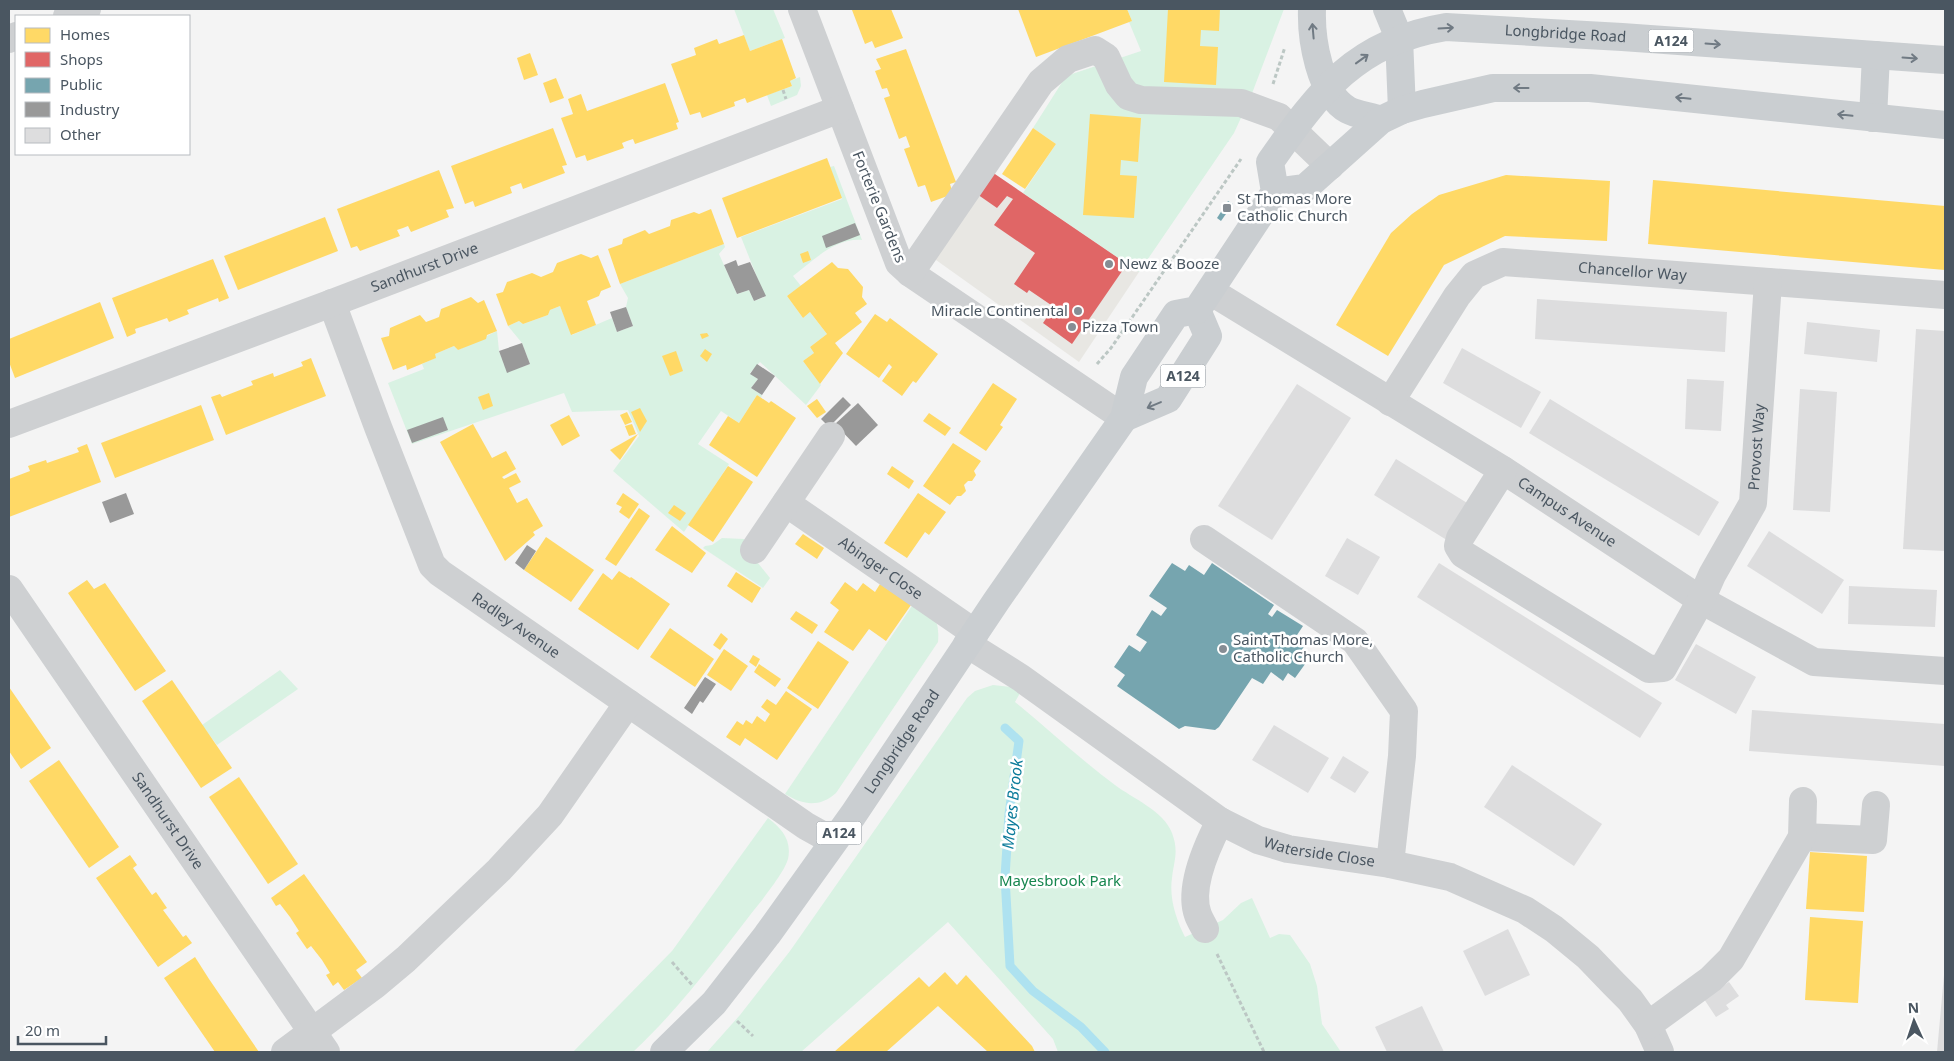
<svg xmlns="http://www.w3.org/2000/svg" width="1954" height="1061" viewBox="0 0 1954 1061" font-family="'Noto Sans',sans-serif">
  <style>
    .commercial { fill: #e8e7e3 }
    .green { fill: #d9f2e3 }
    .homes { fill: #ffd966 }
    .shops { fill: #e06666 }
    .public { fill: #76a5af }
    .industry { fill: #999 }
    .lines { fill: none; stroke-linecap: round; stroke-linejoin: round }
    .stream { stroke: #aee2f0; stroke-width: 9 }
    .building { fill: #ddddde }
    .path { stroke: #bcc7c4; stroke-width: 3; stroke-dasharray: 4 2.5; stroke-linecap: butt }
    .minor { stroke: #ced0d2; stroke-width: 28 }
    .major { stroke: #caced1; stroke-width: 28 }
    .oneway { stroke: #707a83 }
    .poi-dot { fill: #868d94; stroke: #fff; stroke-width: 2 }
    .labels { text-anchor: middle; stroke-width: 5; stroke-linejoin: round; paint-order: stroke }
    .shield { fill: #fff; stroke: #808990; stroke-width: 1 }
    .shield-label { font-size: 14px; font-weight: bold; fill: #4a5661 }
    .street-label { font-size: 15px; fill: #4a5661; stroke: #fff }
    .poi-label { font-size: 15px; fill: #4a5661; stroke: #fff; text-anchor: start }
    .park-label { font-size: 15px; fill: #17864f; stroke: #fff }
    .water-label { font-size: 16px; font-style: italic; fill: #0c7c9b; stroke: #fff }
  </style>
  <rect width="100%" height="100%" fill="#f4f4f4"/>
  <path class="commercial" d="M989 170 1139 272 1079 362 929 255Z"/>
  <g class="green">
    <path d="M734 9H773L785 38 750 51Z"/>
    <path d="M1127 9H1284L1251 96 1234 133 1139 272 1023 193 1056 144 1033 128 1066 76 1141 51 1129 22 1132 21Z"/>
    <path d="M800 77 801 86 797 95 771 106 767 95 792 86 790 81Z"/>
    <path d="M834 166 862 240C835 238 814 260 793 276L801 286 787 296 803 318 810 312 827 334 810 347 814 353 803 361 821 385 806 405 760 362 750 373 758 379 751 388 762 395 761 398 757 395 739 423 721 411 698 444 729 464 684 532 613 471 639 436 628 410 572 412 564 393 412 444 388 383 424 369 422 364 435 358V354L454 346 458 350 497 331 499 351 507 372 530 364 522 343 508 326 519 321 523 324 548 315 550 310 560 306 572 335 612 318 617 332 633 326 626 307 628 298 620 284 724 244 725 247 719 254 737 294 749 290 754 301 765 297 741 237 842 199 830 167Z"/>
    <path d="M722 538 744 539 753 557 770 578 763 588 703 548 705 546 712 545Z"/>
    <path d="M916 600C933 616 940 618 938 642L836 793C819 808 803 805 785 794Z"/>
    <path d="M280 670 298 689 217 745 202 725Z"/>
    <path d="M993 685 1011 687 1020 693 1015 702C1048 729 1080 759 1115 785 1132 798 1164 811 1172 833 1179 852 1174 860 1172 878 1169 898 1176 919 1185 937L1223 920 1241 903 1252 898 1270 938 1279 934 1290 935 1310 964 1317 986 1322 1024 1341 1052H1058L1053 1039 948 922 801 1052H707L740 1015 790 951 967 698 975 691Z"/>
    <path d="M768 818C782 829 792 840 788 859 785 871 763 899 754 910 716 959 679 1009 633 1052H573L672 951Z"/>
  </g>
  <g class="homes">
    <path d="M855 9H891L903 38 875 48 872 41 865 44 852 10Z"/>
    <path d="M1018 9H1127L1132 21 1036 57Z"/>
    <path d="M1168 9H1220L1219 31 1201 30 1200 46 1218 47 1216 85 1164 82Z"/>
    <path d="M744 35 750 51 782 39 796 78 790 81 792 86 747 103 745 98 734 102 735 106 702 118 700 112 690 115 671 64 696 55 694 48 717 39 719 44Z"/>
    <path d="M906 49 956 182 950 184 953 194 931 202 925 185 918 187 904 149 910 147 906 136 899 139 884 98 890 96 887 88 882 89 875 71 881 69 876 59Z"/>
    <path d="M530 53 538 75 524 80 517 58Z"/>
    <path d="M556 78 564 98 550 103 543 83Z"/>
    <path d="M665 83 679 122 676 123 678 129 635 144 633 139 627 141 622 143 624 148 587 161 585 155 576 158 561 118 573 114 568 99 581 94 587 111Z"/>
    <path d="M1090 114 1141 118 1138 162 1121 160 1120 175 1137 176 1134 218 1083 215Z"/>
    <path d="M553 128 567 165 562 166 565 173 523 189 521 183 510 187 512 193 475 207 473 201 465 204 451 166Z"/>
    <path d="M1033 128 1056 144 1025 189 1002 174Z"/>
    <path d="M827 158 842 198 737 238 722 198Z"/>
    <path d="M439 170 454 208 446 210 449 217 411 232 408 226 403 228 397 230 400 236 360 251 357 246 351 248 337 209Z"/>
    <path d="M1506 175 1610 181 1607 241 1505 236 1444 265 1388 356 1336 325 1391 233 1412 214 1439 195Z"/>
    <path d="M1653 180 1945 206V270L1648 244Z"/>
    <path d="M711 209 724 244 620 284 608 249 622 244 623 239 645 230 649 234 670 226 671 220 694 212 699 214Z"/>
    <path d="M325 217 338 251 238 290 224 256Z"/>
    <path d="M808 251 811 260 803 263 800 254Z"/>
    <path d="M581 254 591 258 598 255 611 287 601 291 599 296 587 301 596 325 571 335 560 306 550 310 548 315 523 324 519 321 508 326 496 294 503 292 507 282 532 273 541 277 553 272 557 263Z"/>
    <path d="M213 259 229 298 219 302 218 298 187 310 189 314 169 322 167 318 153 323 135 329 136 333 127 337 112 298Z"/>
    <path d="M832 262 838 268 848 269 863 287 862 297 867 304 855 313 862 322 835 343 843 353 820 384 803 361 814 353 810 347 827 334 810 312 803 318 787 296Z"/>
    <path d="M471 297 478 303 484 300 497 331 487 335 486 339 458 350 454 346 435 354 436 358 407 370 406 365 393 370 381 338 389 336 390 328 420 315 426 322 434 319 439 317 441 309Z"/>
    <path d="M100 302 114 338 15 378 9 362V339Z"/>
    <path d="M875 314 887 322 890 318 938 354 916 383 913 381 902 396 882 381 892 367 889 364 879 378 846 354Z"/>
    <path d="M707 333 709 336 702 339 700 334Z"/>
    <path d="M705 349 712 354 707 362 700 356Z"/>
    <path d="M676 351 683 371 670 376 662 356Z"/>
    <path d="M311 358 326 396 226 435 211 397 220 394 222 397 253 385 251 381 273 373 274 377 303 366 301 362Z"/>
    <path d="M993 383 1017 399 1000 425 1003 427 986 451 959 433Z"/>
    <path d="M489 393 493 406 483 410 478 397Z"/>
    <path d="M757 395 769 403 771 401 796 418 757 477 709 445 728 416 739 423Z"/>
    <path d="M817 399 826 412 817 418 807 406Z"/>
    <path d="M201 405 214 440 115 478 101 443Z"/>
    <path d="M640 408 647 421 640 432 631 412Z"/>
    <path d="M627 412 632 422 625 425 620 415Z"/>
    <path d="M929 413 951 428 945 436 923 421Z"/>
    <path d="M569 415 580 436 562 446 550 425Z"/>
    <path d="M473 424 492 458 506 451 516 469 502 477 504 479 516 473 521 482 509 488 517 503 527 498 543 526 533 532 535 535 505 561 440 442Z"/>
    <path d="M632 424 636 434 629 436 625 426Z"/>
    <path d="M638 434 620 460 610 450Z"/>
    <path d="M953 443 981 461 974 471 976 475 972 481H968L964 485 966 491 961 496H957L950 505 923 486Z"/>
    <path d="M87 444 101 482 9 517V479L30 471 28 466 46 460 47 463 79 452 77 448Z"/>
    <path d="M728 466 753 482 713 542 688 525Z"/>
    <path d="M892 466 914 481 909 489 887 474Z"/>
    <path d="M623 493 639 504 629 519 619 512 622 507 616 504Z"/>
    <path d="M918 493 946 512 929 535 925 532 907 558 884 543Z"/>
    <path d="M674 505 686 513 680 521 668 513Z"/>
    <path d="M639 508 650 516 616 566 605 559Z"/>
    <path d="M672 526 706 553 692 573 655 550Z"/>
    <path d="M803 534 824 548 817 559 795 544Z"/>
    <path d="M546 537 594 570 571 602 524 570Z"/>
    <path d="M619 571 630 578 631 577 670 604 638 650 578 609 603 573 612 580Z"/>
    <path d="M736 572 761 588 752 603 727 586Z"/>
    <path d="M87 580 94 589 105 583 166 671 135 691 68 593Z"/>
    <path d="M845 582 857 591 863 583 875 592 880 584 911 605 886 641 869 629 853 651 824 632 839 610 830 603Z"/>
    <path d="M796 611 818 625 812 634 790 619Z"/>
    <path d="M670 628 714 659 695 687 650 657Z"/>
    <path d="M721 633 728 639 720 650 713 645Z"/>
    <path d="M818 641 849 662 818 709 787 688Z"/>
    <path d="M724 649 748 666 731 691 707 675Z"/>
    <path d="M753 655 760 659 756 667 749 662Z"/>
    <path d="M759 664 781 679 775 687 754 672Z"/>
    <path d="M172 680 232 768 201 788 142 701Z"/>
    <path d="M9 687 51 748 21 769 9 751Z"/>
    <path d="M786 691 812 709 777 760 745 738 740 746 726 737 737 721 743 725 746 720 752 724 757 716 765 722 770 714 761 707 767 699 776 705Z"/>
    <path d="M59 760 119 847 89 868 29 781Z"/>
    <path d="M239 777 298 864 268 884 209 797Z"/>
    <path d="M1810 852 1867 856 1864 912 1806 909Z"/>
    <path d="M130 855 137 865 133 868 152 895 156 892 167 908 163 910 183 937 186 935 192 943 158 967 96 878Z"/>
    <path d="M304 874 367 962 356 970 362 978 344 990 338 982 333 986 326 975 330 973 322 960 311 946 307 949 296 933 299 931 290 917 280 904 276 906 271 898Z"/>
    <path d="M1810 917 1863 921 1858 1003 1805 1000Z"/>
    <path d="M195 957 209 979 259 1052H215L195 1023 164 978Z"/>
    <path d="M945 972 957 985 966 975 1032 1046 1035 1052H988L938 1006 886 1052H834L919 977 929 987Z"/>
  </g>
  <path class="shops" d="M989 170 1127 264 1072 344 1043 323 1054 307 1029 290 1027 293 1014 284 1035 253 994 225 1013 199 1007 196 997 208 974 192Z"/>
  <g class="public">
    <path d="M1228 201 1233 204 1221 221 1217 218Z"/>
    <path d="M1172 563 1185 571 1189 565 1204 575 1212 563 1274 605 1268 614 1272 617 1277 610 1303 626 1295 638 1305 645 1299 654 1308 660 1295 678 1288 673 1283 681 1271 672 1263 684 1252 678 1219 727 1215 730 1185 726 1179 729 1117 686 1125 675 1114 667 1129 645 1140 652 1147 642 1136 635 1152 610 1161 616 1167 608 1149 596Z"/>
  </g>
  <g class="industry">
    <path d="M855 223 860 235 826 248 822 236Z"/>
    <path d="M736 260 738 266 750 262 766 296 754 301 749 290 737 294 724 265Z"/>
    <path d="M626 307 633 326 617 332 610 312Z"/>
    <path d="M522 343 530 364 507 373 499 351Z"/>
    <path d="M757 364 775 376 762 395 751 388 758 379 750 374Z"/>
    <path d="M843 397 851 405 829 427 821 419Z"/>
    <path d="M858 403 878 425 856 446 835 424Z"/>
    <path d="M443 417 448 430 412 443 407 430Z"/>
    <path d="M126 493 134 514 110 523 102 502Z"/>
    <path d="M527 545 536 551 524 570 515 563Z"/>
    <path d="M705 677 716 684 703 703 700 701 692 714 684 708Z"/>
  </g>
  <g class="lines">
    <path class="stream" d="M1005 728 1019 741 1009 814 1005 877 1010 966 1033 991 1081 1027 1105 1052"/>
  </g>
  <g class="building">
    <path d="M1537 299 1727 312 1725 352 1535 339Z"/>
    <path d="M1807 322 1880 330 1877 362 1804 354Z"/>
    <path d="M1916 329 1945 331V551L1903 549Z"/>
    <path d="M1462 348 1541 392 1521 428 1443 383Z"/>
    <path d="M1687 379 1724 381 1721 431 1685 429Z"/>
    <path d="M1297 384 1351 418 1272 540 1218 506Z"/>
    <path d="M1800 389 1837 392 1830 512 1793 510Z"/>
    <path d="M1550 399 1719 502 1699 536 1529 433Z"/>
    <path d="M1396 459 1472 506 1450 542 1374 495Z"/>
    <path d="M1769 531 1844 580 1822 614 1747 566Z"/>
    <path d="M1347 538 1380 557 1358 595 1325 576Z"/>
    <path d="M1439 563 1662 703 1640 738 1417 597Z"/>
    <path d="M1849 586 1937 590 1935 627 1848 624Z"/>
    <path d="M1696 644 1756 677 1736 714 1675 680Z"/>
    <path d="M1752 710 1945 724V766L1749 751Z"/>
    <path d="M1274 725 1329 758 1308 793 1252 760Z"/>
    <path d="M1343 756 1369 772 1355 793 1330 778Z"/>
    <path d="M1512 765 1602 824 1574 866 1484 807Z"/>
    <path d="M1508 929 1530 975 1485 996 1463 951Z"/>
    <path d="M1944 975H1945V1052H1937Z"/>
    <path d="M1729 982 1739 996 1726 1005 1729 1009 1716 1017 1704 999Z"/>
    <path d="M1422 1006 1444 1052H1387L1375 1027Z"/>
  </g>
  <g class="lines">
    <g class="path">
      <path d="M1273 84 1285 47"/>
      <path d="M783 90 786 99"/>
      <path d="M1097 364 1111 348 1241 159"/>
      <path d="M1217 954 1264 1052"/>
      <path d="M672 962 693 986"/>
      <path d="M737 1021 753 1036"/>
    </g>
    <g class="minor">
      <path d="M802 9 899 263 910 273 1124 418"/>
      <path d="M67 16 87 9"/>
      <path d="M9 39 16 36"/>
      <path d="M910 273 1041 82 1068 59 1095 50 1106 57 1119 85 1128 96 1141 100 1241 103 1279 117 1330 166"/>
      <path id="s1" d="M1210 291 1503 470 1701 600 1814 662 1945 671"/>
      <path id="s2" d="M332 303 378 427 432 565 440 573 806 826 833 841"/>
      <path id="s3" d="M1390 402 1457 296 1474 275 1503 262 1945 295"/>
      <path id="s4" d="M9 424 332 303 840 109"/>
      <path id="s5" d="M1503 470 1460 538 1458 546 1463 554 1649 669 1663 668 1701 600 1712 575 1753 503 1768 282"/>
      <path id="s6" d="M786 503 975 633"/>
      <path d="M1204 539 1355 641 1404 711 1402 756 1390 864"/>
      <path d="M754 550 831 436"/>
      <path id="s7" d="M9 589 326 1052"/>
      <path id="s8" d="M967 644 1021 678 1220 821 1258 840 1288 849 1390 864 1450 877 1525 910 1554 929 1588 957 1614 984 1630 1000 1648 1025 1660 1052"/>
      <path d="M1802 837 1873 840 1876 805"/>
      <path d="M1205 929C1203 925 1200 920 1198 915 1188 888 1207 846 1220 821"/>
      <path d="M1648 1025 1711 979 1731 959 1802 837 1803 801"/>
      <path d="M285 1052 375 985 406 959 499 870 550 815 628 703"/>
    </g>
    <g class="major">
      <path d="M1312 9C1311 38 1319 94 1348 110 1357 115 1371 116 1381 120"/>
      <path d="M1387 9 1399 38 1402 110"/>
      <path d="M1873 118 1876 55"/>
      <path d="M1275 192 1305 188 1381 120 1402 110 1423 104 1493 88H1590L1945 125"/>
      <path d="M1124 418 1168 399 1208 336 1197 310"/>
      <path id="s9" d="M664 1052 714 1003 767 935 853 815 997 600 1124 418 1134 377 1176 314 1197 310 1275 192 1270 162C1320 91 1355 42 1446 27L1622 37 1945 60"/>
    </g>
  </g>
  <defs><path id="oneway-shaft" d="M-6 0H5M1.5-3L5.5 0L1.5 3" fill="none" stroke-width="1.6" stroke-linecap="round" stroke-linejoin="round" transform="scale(1.25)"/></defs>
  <g class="oneway">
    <use href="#oneway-shaft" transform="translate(1446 28) rotate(-3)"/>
    <use href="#oneway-shaft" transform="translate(1313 31) rotate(-95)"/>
    <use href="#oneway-shaft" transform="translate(1713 44) rotate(4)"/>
    <use href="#oneway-shaft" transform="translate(1910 58) rotate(4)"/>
    <use href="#oneway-shaft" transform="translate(1362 59) rotate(-36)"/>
    <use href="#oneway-shaft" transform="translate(1521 88) rotate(-180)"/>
    <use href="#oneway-shaft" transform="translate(1683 98) rotate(-174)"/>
    <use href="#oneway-shaft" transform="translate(1845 115) rotate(-174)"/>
    <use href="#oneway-shaft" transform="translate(1154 405) rotate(157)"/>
  </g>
  <g class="poi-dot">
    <rect x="1222" y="203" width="10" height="10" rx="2.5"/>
    <circle cx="1109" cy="264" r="5"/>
    <circle cx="1078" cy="311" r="5"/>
    <circle cx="1072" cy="327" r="5"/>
    <circle cx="1223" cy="649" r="5"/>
  </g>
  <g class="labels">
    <g class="shield">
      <rect x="1648.5" y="29.5" width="45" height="23" rx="4"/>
      <rect x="1160.5" y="364.5" width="45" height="23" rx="4"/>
      <rect x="816.5" y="821.5" width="45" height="23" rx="4"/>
    </g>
    <g class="shield-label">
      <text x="1671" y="46">A124</text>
      <text x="1183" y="381">A124</text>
      <text x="839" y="838">A124</text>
    </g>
    <g class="street-label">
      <text dy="5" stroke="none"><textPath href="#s9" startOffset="1445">Longbridge Road</textPath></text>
      <text transform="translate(879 207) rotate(68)" y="5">Forterie Gardens</text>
      <text dy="5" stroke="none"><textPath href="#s4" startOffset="444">Sandhurst Drive</textPath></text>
      <text dy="5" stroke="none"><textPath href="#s3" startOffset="314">Chancellor Way</textPath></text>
      <text dy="5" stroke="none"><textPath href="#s5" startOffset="575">Provost Way</textPath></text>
      <text dy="5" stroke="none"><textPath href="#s1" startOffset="420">Campus Avenue</textPath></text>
      <text dy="5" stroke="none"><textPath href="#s6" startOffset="115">Abinger Close</textPath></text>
      <text dy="5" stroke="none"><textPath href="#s2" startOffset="384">Radley Avenue</textPath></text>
      <text dy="5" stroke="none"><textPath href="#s9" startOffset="392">Longbridge Road</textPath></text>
      <text dy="5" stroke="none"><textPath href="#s7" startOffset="281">Sandhurst Drive</textPath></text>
      <text dy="5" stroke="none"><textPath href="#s8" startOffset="414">Waterside Close</textPath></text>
    </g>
    <g class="poi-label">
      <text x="1237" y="204">St Thomas More<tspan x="1237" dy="17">Catholic Church</tspan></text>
      <text x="1119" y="269">Newz &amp; Booze</text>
      <text x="1068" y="316" text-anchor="end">Miracle Continental</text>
      <text x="1082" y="332">Pizza Town</text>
      <text x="1233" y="645">Saint Thomas More,<tspan x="1233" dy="17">Catholic Church</tspan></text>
    </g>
    <g class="park-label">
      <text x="1060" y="886">Mayesbrook Park</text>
    </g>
    <g class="water-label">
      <text transform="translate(1012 804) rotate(-84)" y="6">Mayes Brook</text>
    </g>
  </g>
  <rect width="1954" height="1061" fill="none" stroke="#4a5661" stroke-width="20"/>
  <rect x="15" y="15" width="175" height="140" fill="#ffffff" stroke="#b7bbc0"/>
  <rect x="25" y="28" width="25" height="15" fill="#ffd966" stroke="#b7bbc0"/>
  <text x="60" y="40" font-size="15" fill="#4a5661">Homes</text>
  <rect x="25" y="52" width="25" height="15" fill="#e06666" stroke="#b7bbc0"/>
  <text x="60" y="65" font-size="15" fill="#4a5661">Shops</text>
  <rect x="25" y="78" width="25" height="15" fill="#76a5af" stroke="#b7bbc0"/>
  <text x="60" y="90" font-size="15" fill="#4a5661">Public</text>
  <rect x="25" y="102" width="25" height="15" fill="#999999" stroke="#b7bbc0"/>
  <text x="60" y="115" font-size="15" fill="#4a5661">Industry</text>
  <rect x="25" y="128" width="25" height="15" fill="#ddddde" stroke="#b7bbc0"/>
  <text x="60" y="140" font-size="15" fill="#4a5661">Other</text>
  <g transform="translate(1914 1021) rotate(357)" stroke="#ffffff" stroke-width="4" paint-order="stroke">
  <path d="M0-4L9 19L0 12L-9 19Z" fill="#4a5661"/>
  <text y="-8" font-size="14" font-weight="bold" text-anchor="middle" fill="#4a5661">N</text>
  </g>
  <path d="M18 1036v8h88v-8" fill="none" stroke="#4a5661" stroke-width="2.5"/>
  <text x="25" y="1036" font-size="15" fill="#4a5661" stroke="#ffffff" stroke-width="4" paint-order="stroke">20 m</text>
</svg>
